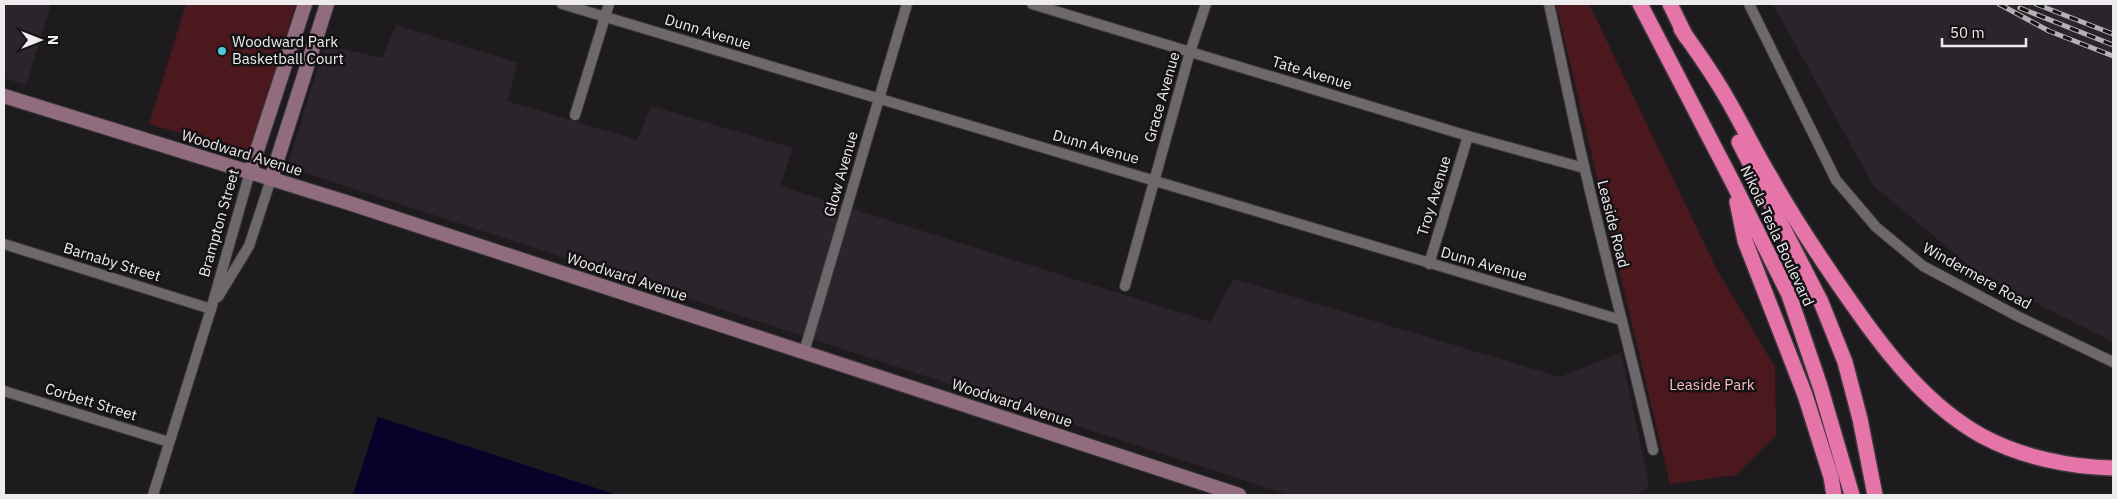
<svg xmlns="http://www.w3.org/2000/svg" width="2117" height="499" viewBox="0 0 2117 499" font-family="'IBM Plex Sans',sans-serif">
  <style>
    .built { fill: #2c242b }
    .green { fill: #4b181d }
    .water { fill: #08012a }
    .lines { fill: none; stroke-linecap: round; stroke-linejoin: round }
    .street-casing { stroke: #3a383a; stroke-width: 12 }
    .secondary-casing { stroke: #3a383a; stroke-width: 16 }
    .highway-casing { stroke: #3a383a; stroke-width: 18 }
    .street { stroke: #6c686b; stroke-width: 10 }
    .secondary { stroke: #906c7d; stroke-width: 14 }
    .highway { stroke: #e575a8; stroke-width: 15 }
    .rail-casing { stroke: #b3b1b3; stroke-width: 5 }
    .rail { stroke: #151215; stroke-width: 3; stroke-dasharray: 9; stroke-linecap: butt }
    .poi-dot { fill: #54cadd; stroke: #151215; stroke-width: 2 }
    .labels { text-anchor: middle; stroke-width: 5; stroke-linejoin: round; paint-order: stroke }
    .street-label { font-size: 15px; fill: #edebed; stroke: #151215 }
    .poi-label { font-size: 15px; fill: #edebed; stroke: #151215; text-anchor: start }
    .park-label { font-size: 15px; fill: #f9bebf; stroke: #151215 }
  </style>
  <rect width="100%" height="100%" fill="#1e1b1e"/>
  <g class="built">
    <path d="M4 4H51L26 85 4 78Z"/>
    <path d="M1773 4H2113V342L1979 274 1873 185Z"/>
    <path d="M396 25 518 63 507 101 637 140 651 106 793 148 780 186 1210 322 1234 279 1560 377 1621 353 1649 485 1637 495H1289L287 167 325 45 382 58Z"/>
  </g>
  <g class="green">
    <path d="M186 4H296L250 148 245 152 149 124Z"/>
    <path d="M1556 4H1589L1717 270 1775 367 1776 435 1736 475 1670 484Z"/>
  </g>
  <path class="water" d="M378 417 617 495H353Z"/>
  <g class="lines">
    <g class="street-casing">
      <g id="street">
        <path d="M562 4 1621 320"/>
        <path d="M1032 4 1468 136 1584 168"/>
        <path d="M1549 4C1561 59 1572 115 1585 170 1607 264 1632 357 1653 450"/>
        <path d="M1749 4 1836 180 1876 227 1923 266 2019 317 2113 362"/>
        <path d="M575 115 609 4"/>
        <path d="M4 244 211 309"/>
        <path d="M1429 264 1468 136"/>
        <path d="M1125 286 1190 52 1206 4"/>
        <path d="M218 297 249 246 271 179"/>
        <path d="M804 352 907 4"/>
        <path d="M4 391 169 442"/>
        <path d="M153 495 211 309 250 172"/>
      </g>
    </g>
    <g class="secondary-casing">
      <g id="secondary">
        <path d="M4 96 349 203 1239 495"/>
        <path d="M250 172 305 4"/>
        <path d="M271 179 327 4"/>
      </g>
    </g>
    <g class="highway-casing">
      <g id="highway">
        <path d="M1640 4 1732 181 1789 295 1820 386 1852 495"/>
        <path d="M1670 4 1686 37"/>
        <path d="M1681 29C1693 46 1706 64 1717 82 1737 113 1752 147 1771 178 1796 222 1824 264 1853 305 1888 355 1928 406 1982 436 2021 457 2069 467 2113 468"/>
        <path d="M1739 142 1821 302 1845 362 1860 419 1875 495"/>
        <path d="M1737 202 1745 241 1805 395 1831 477 1834 495"/>
      </g>
    </g>
    <use href="#street" class="street"/>
    <use href="#secondary" class="secondary"/>
    <use href="#highway" class="highway"/>
    <g class="rail-casing">
      <g id="rail">
        <path d="M1999 4 2049 31 2113 56"/>
        <path d="M2036 4 2113 34"/>
        <path d="M2020 8 2113 45"/>
      </g>
    </g>
    <use href="#rail" class="rail"/>
  </g>
  <circle class="poi-dot" cx="222" cy="51" r="5"/>
  <g class="labels">
    <g class="street-label">
      <text transform="translate(708 32) rotate(17)" y="5">Dunn Avenue</text>
      <text transform="translate(1312 73) rotate(17)" y="5">Tate Avenue</text>
      <text transform="translate(1162 97) rotate(-74)" y="5">Grace Avenue</text>
      <text transform="translate(1096 147) rotate(16)" y="5">Dunn Avenue</text>
      <text transform="translate(242 153) rotate(17)" y="5">Woodward Avenue</text>
      <text transform="translate(841 174) rotate(-74)" y="5">Glow Avenue</text>
      <text transform="translate(1434 196) rotate(-73)" y="5">Troy Avenue</text>
      <text transform="translate(219 223) rotate(-74)" y="5">Brampton Street</text>
      <text transform="translate(1613 224) rotate(76)" y="5">Leaside Road</text>
      <text transform="translate(1777 236) rotate(65)" y="5">Nikola Tesla Boulevard</text>
      <text transform="translate(112 262) rotate(17)" y="5">Barnaby Street</text>
      <text transform="translate(1484 264) rotate(16)" y="5">Dunn Avenue</text>
      <text transform="translate(1977 276) rotate(29)" y="5">Windermere Road</text>
      <text transform="translate(627 277) rotate(18)" y="5">Woodward Avenue</text>
      <text transform="translate(91 402) rotate(17)" y="5">Corbett Street</text>
      <text transform="translate(1012 403) rotate(18)" y="5">Woodward Avenue</text>
    </g>
    <g class="poi-label">
      <text x="232" y="47">Woodward Park<tspan x="232" dy="17">Basketball Court</tspan></text>
    </g>
    <g class="park-label">
      <text x="1712" y="390">Leaside Park</text>
    </g>
  </g>
  <rect width="2117" height="499" fill="none" stroke="#edebed" stroke-width="10"/>
  <g transform="translate(40 40) rotate(90)" stroke="#151215" stroke-width="4" paint-order="stroke">
  <path d="M0-4L9 19L0 12L-9 19Z" fill="#edebed"/>
  <text y="-8" font-size="14" font-weight="bold" text-anchor="middle" fill="#edebed">N</text>
  </g>
  <path d="M1942 38v8h84v-8" fill="none" stroke="#edebed" stroke-width="2.5"/>
  <text x="1950" y="38" font-size="15" fill="#edebed" stroke="#151215" stroke-width="4" paint-order="stroke">50 m</text>
</svg>
